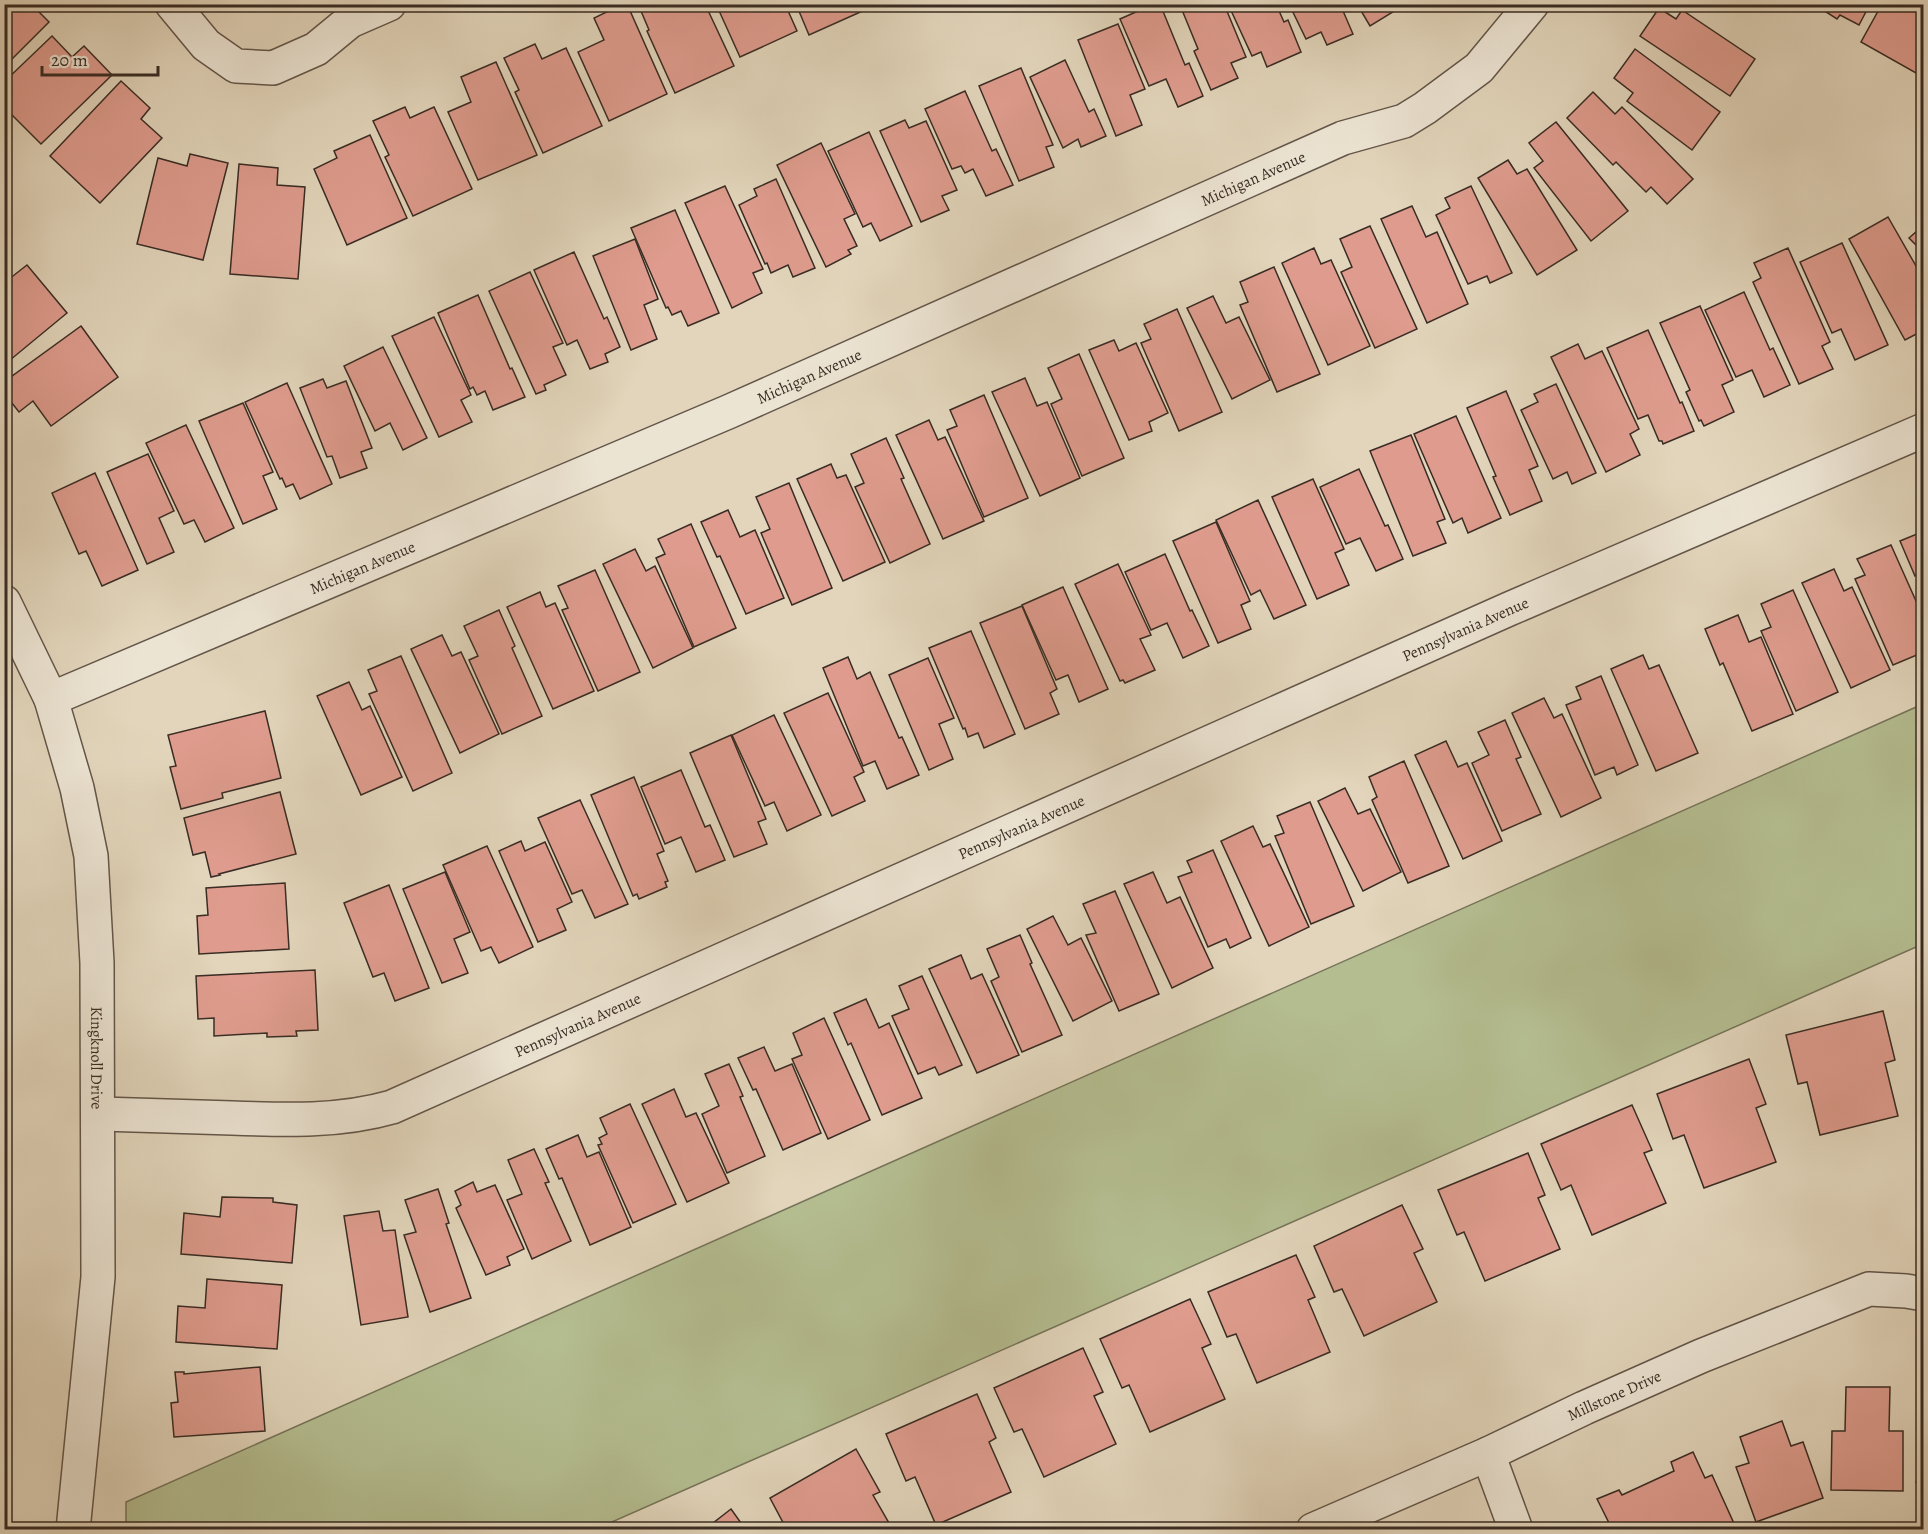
<svg xmlns="http://www.w3.org/2000/svg" width="1928" height="1534" viewBox="0 0 1928 1534" font-family="Alegreya,serif">
  <style>
    .green { fill: #b4bd90; stroke: #76745a; stroke-width: 1.5 }
    .building { fill: #df9c8e; stroke: #392c24; stroke-width: 1.5 }
    .lines { fill: none; stroke-linecap: round; stroke-linejoin: round }
    .street-casing { stroke: #63564a; stroke-width: 36 }
    .street { stroke: #ece4d3; stroke-width: 33 }
    .labels { text-anchor: middle; stroke-width: 6; stroke-linejoin: round; paint-order: stroke }
    .street-label { font-size: 16px; fill: #392c24; stroke: #ece4d3 }
  </style>
  <rect width="100%" height="100%" fill="#e2d5bb"/>
  <filter id="stains"><feTurbulence type="fractalNoise" baseFrequency=".00333" numOctaves="4"/><feColorMatrix values="0 0 0 0 .2 0 0 0 0 .09 0 0 0 0 .02 0 0 0 .5 -.17"/></filter>
  <radialGradient id="worn" r=".72"><stop offset=".6" stop-color="#630" stop-opacity="0"/><stop offset="1" stop-color="#630" stop-opacity=".3"/></radialGradient>
  <path class="green" d="M1923 704V944L596 1529H126V1502Z"/>
  <g class="building">
    <path d="M4 4H31L49 22 4 67Z"/>
    <path d="M623 4H627L667 94 609 121 578 52 604 40 594 18Z"/>
    <path d="M638 4H705L734 66 675 93 647 31 649 30Z"/>
    <path d="M716 4H785L797 31 740 57Z"/>
    <path d="M796 4H865L867 9 809 35Z"/>
    <path d="M1154 4H1160L1185 65 1189 63 1203 96 1178 107 1166 79 1149 86 1120 19Z"/>
    <path d="M1196 4H1224L1246 57 1231 63 1238 78 1211 90 1194 51 1198 49 1182 10Z"/>
    <path d="M1228 4H1276L1284 22 1288 20 1301 52 1267 67 1261 52 1252 56Z"/>
    <path d="M1289 4H1340L1353 34 1327 45 1321 32 1306 39Z"/>
    <path d="M1357 4H1400L1401 7 1370 26Z"/>
    <path d="M1821 4H1870L1859 25 1840 15 1837 19 1823 10 1825 6Z"/>
    <path d="M1882 4H1924V60L1916 73 1861 42Z"/>
    <path d="M1659 8 1676 19 1682 10 1755 59 1730 96 1640 36Z"/>
    <path d="M1118 24 1145 89 1130 95 1142 125 1116 136 1078 40Z"/>
    <path d="M52 36 72 57 84 46 112 75 41 144 4 107V82Z"/>
    <path d="M535 44 542 59 566 48 602 126 543 153 515 92 519 90 504 58Z"/>
    <path d="M1635 49 1720 112 1692 150 1627 101 1633 93 1614 78Z"/>
    <path d="M1065 60 1089 112 1094 109 1106 136 1081 147 1078 139 1063 148 1030 77Z"/>
    <path d="M496 62 537 155 478 180 448 112 471 102 461 77Z"/>
    <path d="M1021 68 1053 145 1046 147 1054 167 1019 181 979 86Z"/>
    <path d="M121 81 150 108 141 119 162 138 100 203 50 156Z"/>
    <path d="M965 91 992 151 996 149 1013 185 986 196 973 169 965 173 961 166 952 169 925 109Z"/>
    <path d="M1593 92 1615 114 1622 107 1693 179 1667 204 1651 187 1646 192 1616 162 1613 165 1567 118Z"/>
    <path d="M405 107 410 118 434 107 472 189 413 216 385 157 389 155 373 121Z"/>
    <path d="M905 120 909 128 926 121 957 190 942 196 949 210 921 222 880 131Z"/>
    <path d="M1556 122 1628 211 1591 241 1534 168 1543 161 1529 143Z"/>
    <path d="M869 132 912 226 880 241 871 223 863 227 828 151Z"/>
    <path d="M370 135 407 218 347 245 314 169 337 158 334 151Z"/>
    <path d="M821 143 855 214 844 219 857 246 848 250 851 254 826 267 777 165Z"/>
    <path d="M190 154 228 163 203 260 137 244 158 158 187 166Z"/>
    <path d="M1508 160 1517 174 1527 169 1577 250 1537 275 1478 178Z"/>
    <path d="M239 164 278 168 277 185 305 187 298 279 230 274Z"/>
    <path d="M776 179 815 268 793 277 788 265 771 273 767 263 765 264 739 205 757 196 754 189Z"/>
    <path d="M725 186 763 269 753 273 762 293 732 308 685 203Z"/>
    <path d="M1471 186 1512 273 1490 283 1487 276 1468 284 1436 215 1450 208 1445 198Z"/>
    <path d="M1412 206 1426 237 1437 232 1468 304 1427 323 1381 219Z"/>
    <path d="M675 210 719 313 688 326 681 311 672 315 668 307 666 308 631 228Z"/>
    <path d="M1888 217 1924 280V330L1905 340 1849 239Z"/>
    <path d="M1924 225V253L1909 238Z"/>
    <path d="M1370 226 1417 329 1375 348 1341 272 1352 267 1340 239Z"/>
    <path d="M635 239 657 296 658 299 644 305 657 339 631 350 593 256Z"/>
    <path d="M1842 243 1888 345 1855 360 1841 329 1832 333 1800 262Z"/>
    <path d="M1314 248 1321 264 1331 260 1370 346 1328 365 1282 263Z"/>
    <path d="M1788 248 1830 342 1822 346 1833 369 1799 384 1753 282 1761 278 1754 263Z"/>
    <path d="M574 252 604 319 607 317 620 347 605 354 608 362 590 369 577 340 567 345 534 270Z"/>
    <path d="M27 265 67 313 4 365V283Z"/>
    <path d="M1274 267 1320 374 1277 392 1240 305 1248 302 1240 282Z"/>
    <path d="M530 272 563 343 553 347 566 375 544 385 546 390 536 394 489 291Z"/>
    <path d="M1744 292 1770 350 1773 348 1790 385 1764 397 1752 370 1736 377 1705 310Z"/>
    <path d="M478 295 510 369 512 368 525 397 493 410 485 391 477 395 473 387 470 389 438 313Z"/>
    <path d="M1213 296 1226 323 1239 317 1270 380 1232 399 1187 308Z"/>
    <path d="M1700 306 1733 380 1722 385 1734 412 1704 426 1701 420 1699 421 1686 392 1690 390 1660 323Z"/>
    <path d="M1177 309 1222 412 1179 431 1141 343 1151 339 1144 324Z"/>
    <path d="M434 317 471 395 461 400 472 422 439 437 392 336Z"/>
    <path d="M81 326 118 377 51 426 33 401 19 412 4 393V382Z"/>
    <path d="M1648 330 1680 403 1682 402 1694 431 1663 444 1662 441H1659L1648 415 1638 419 1607 348Z"/>
    <path d="M1114 340 1119 351 1136 343 1168 413 1149 422 1152 431 1129 440 1089 350Z"/>
    <path d="M1578 344 1585 359 1602 351 1639 429 1630 434 1640 455 1606 472 1551 357Z"/>
    <path d="M383 347 427 438 403 450 390 423 375 431 344 366Z"/>
    <path d="M1079 354 1124 458 1082 476 1051 404 1062 399 1048 368Z"/>
    <path d="M1025 378 1037 406 1047 402 1080 478 1040 496 992 392Z"/>
    <path d="M323 379 327 388 346 381 372 448 361 452 367 468 340 478 332 456 327 457 300 388Z"/>
    <path d="M287 383 332 484 300 499 293 484 286 487 282 478 280 479 245 402Z"/>
    <path d="M1556 384 1596 473 1572 484 1567 472 1553 479 1521 410 1538 402 1534 394Z"/>
    <path d="M1506 391 1538 466 1529 470 1542 501 1510 515 1493 477 1496 476 1467 408Z"/>
    <path d="M984 395 1028 498 984 517 947 430 957 426 950 410Z"/>
    <path d="M243 403 273 472 263 476 277 509 243 524 199 421Z"/>
    <path d="M1456 416 1501 518 1468 533 1462 518 1453 523 1414 434Z"/>
    <path d="M929 420 938 440 945 437 984 521 943 539 896 435Z"/>
    <path d="M186 425 234 528 205 542 194 520 184 524 146 443Z"/>
    <path d="M1411 435 1445 519 1437 522 1446 543 1413 556 1370 451Z"/>
    <path d="M886 438 904 478 901 479 930 544 890 563 855 487 864 483 851 454Z"/>
    <path d="M148 454 174 511 159 518 174 552 147 564 107 472Z"/>
    <path d="M831 464 837 478 846 475 885 562 843 581 797 479Z"/>
    <path d="M1359 469 1385 526 1388 525 1403 559 1376 571 1360 538 1346 544 1320 487Z"/>
    <path d="M95 473 138 570 102 586 86 551 79 554 52 493Z"/>
    <path d="M1313 479 1344 549 1335 553 1349 585 1317 599 1272 497Z"/>
    <path d="M789 483 832 588 792 605 761 533 770 529 756 497Z"/>
    <path d="M1258 500 1306 605 1274 619 1260 590 1251 595 1216 520Z"/>
    <path d="M728 510 740 537 755 530 784 598 746 614 720 556 717 557 701 522Z"/>
    <path d="M1216 522 1250 601 1241 605 1251 629 1218 643 1173 541Z"/>
    <path d="M691 524 736 628 694 647 656 558 665 554 658 539Z"/>
    <path d="M1924 531V589L1918 575 1915 576 1900 541Z"/>
    <path d="M1891 545 1924 619V652L1893 665 1855 579 1865 575 1857 559Z"/>
    <path d="M635 549 646 571 655 566 693 648 653 668 603 564Z"/>
    <path d="M1165 554 1190 611 1192 610 1209 646 1183 658 1167 623 1151 630 1125 572Z"/>
    <path d="M1118 564 1151 635 1140 639 1155 670 1125 683 1123 680 1120 681 1075 584Z"/>
    <path d="M1834 569 1844 591 1852 587 1890 670 1851 688 1802 583Z"/>
    <path d="M595 570 640 672 598 691 562 610 568 608 558 586Z"/>
    <path d="M1063 587 1108 689 1079 702 1068 675 1056 680 1022 605Z"/>
    <path d="M1793 590 1838 692 1796 711 1761 631 1771 627 1761 604Z"/>
    <path d="M540 592 546 607 555 603 594 691 553 709 507 607Z"/>
    <path d="M1022 606 1057 689 1050 693 1059 714 1025 729 980 623Z"/>
    <path d="M499 610 515 646 512 648 542 716 502 734 469 660 478 656 464 626Z"/>
    <path d="M1738 615 1749 642 1761 637 1793 714 1752 731 1723 663 1720 665 1705 629Z"/>
    <path d="M971 631 1015 734 984 748 978 733 968 737 965 728 963 729 929 648Z"/>
    <path d="M442 635 452 656 461 652 499 734 460 753 411 649Z"/>
    <path d="M1643 655 1649 669 1659 665 1698 753 1656 771 1611 669Z"/>
    <path d="M401 656 452 773 413 791 369 694 377 691 368 670Z"/>
    <path d="M848 657 857 679 870 672 899 738 902 737 919 775 887 789 875 761 863 766 823 668Z"/>
    <path d="M928 658 954 718 939 724 953 759 929 770 889 675Z"/>
    <path d="M1601 676 1638 765 1617 775 1614 767 1595 775 1566 705 1581 699 1576 687Z"/>
    <path d="M349 682 362 710 370 706 402 777 361 795 317 696Z"/>
    <path d="M828 693 864 772 854 777 865 801 832 816 784 713Z"/>
    <path d="M1544 698 1554 718 1562 714 1601 798 1561 817 1512 713Z"/>
    <path d="M265 711 281 778 222 793 223 798 181 809 170 767 176 766 168 735Z"/>
    <path d="M774 715 821 815 787 831 774 802 765 806 732 735Z"/>
    <path d="M1505 720 1521 757 1516 759 1541 814 1502 831 1472 763 1489 755 1478 732Z"/>
    <path d="M731 735 766 819 758 822 767 844 734 857 690 753Z"/>
    <path d="M1446 741 1458 767 1467 763 1502 841 1463 859 1415 755Z"/>
    <path d="M1404 761 1449 866 1408 883 1372 800 1377 797 1369 777Z"/>
    <path d="M681 770 705 827 710 825 725 860 696 872 681 837 665 844 641 787Z"/>
    <path d="M634 777 664 851 657 854 668 881 665 882 667 887 639 899 637 894 633 896 591 795Z"/>
    <path d="M1345 788 1358 814 1370 809 1401 872 1363 891 1318 801Z"/>
    <path d="M280 792 296 854 219 874 220 875 211 877 205 852 193 855 184 818Z"/>
    <path d="M580 800 628 904 595 918 582 890 572 894 538 818Z"/>
    <path d="M1310 802 1354 906 1311 924 1275 836 1284 833 1277 816Z"/>
    <path d="M1253 826 1263 847 1270 844 1309 927 1269 946 1221 841Z"/>
    <path d="M521 841 525 851 545 842 572 902 557 909 566 930 538 942 499 851Z"/>
    <path d="M487 846 533 947 499 963 491 947 481 951 443 865Z"/>
    <path d="M1213 850 1251 938 1230 948 1226 939 1208 947 1178 877 1192 872 1187 861Z"/>
    <path d="M445 872 470 932 454 939 468 973 442 983 403 889Z"/>
    <path d="M1153 872 1167 903 1180 897 1213 968 1172 988 1124 884Z"/>
    <path d="M285 883 289 949 199 954 197 916 208 915 206 888Z"/>
    <path d="M389 885 429 988 395 1001 384 973 373 977 344 903Z"/>
    <path d="M1115 891 1159 994 1119 1011 1086 935 1096 933 1083 904Z"/>
    <path d="M1053 916 1068 945 1081 938 1112 1001 1073 1021 1027 929Z"/>
    <path d="M1020 935 1032 963 1030 964 1062 1035 1022 1052 991 981 999 977 987 949Z"/>
    <path d="M961 955 971 979 982 974 1019 1055 977 1073 929 969Z"/>
    <path d="M315 970 318 1030 296 1031 297 1036 267 1037V1033L214 1036V1018L198 1019 196 976Z"/>
    <path d="M922 976 962 1065 939 1075 935 1067 918 1074 892 1016 909 1009 899 986Z"/>
    <path d="M866 999 879 1028 889 1023 922 1098 882 1115 851 1043 848 1045 834 1013Z"/>
    <path d="M1883 1011 1895 1060 1885 1063 1898 1116 1820 1135 1807 1082 1798 1084 1786 1035Z"/>
    <path d="M824 1018 870 1120 828 1139 792 1059 802 1055 793 1033Z"/>
    <path d="M764 1047 775 1071 792 1064 821 1133 783 1150 756 1089 753 1090 738 1058Z"/>
    <path d="M1749 1059 1766 1104 1756 1108 1776 1162 1704 1188 1684 1135 1673 1139 1657 1094Z"/>
    <path d="M729 1064 743 1096 740 1097 765 1156 727 1173 702 1114 719 1106 705 1074Z"/>
    <path d="M674 1089 686 1117 696 1113 729 1183 687 1202 642 1104Z"/>
    <path d="M630 1104 676 1204 633 1223 598 1145 602 1144 599 1138 607 1134 600 1118Z"/>
    <path d="M1632 1105 1652 1150 1644 1153 1666 1203 1592 1235 1571 1185 1561 1190 1541 1144Z"/>
    <path d="M578 1135 587 1157 599 1152 631 1227 590 1245 562 1178 559 1179 546 1149Z"/>
    <path d="M534 1149 549 1182 545 1183 571 1241 532 1259 507 1200 522 1194 508 1160Z"/>
    <path d="M1528 1153 1545 1195 1538 1198 1560 1249 1485 1281 1464 1232 1457 1235 1438 1190Z"/>
    <path d="M473 1182 477 1192 495 1185 524 1249 507 1257 510 1265 486 1275 456 1208 461 1205 455 1191Z"/>
    <path d="M438 1189 449 1223 446 1224 471 1298 430 1312 404 1235 416 1232 405 1200Z"/>
    <path d="M222 1197 273 1198V1202L297 1205 292 1263 181 1254 184 1213 220 1217Z"/>
    <path d="M1402 1205 1423 1249 1414 1253 1437 1302 1364 1336 1342 1289 1334 1292 1314 1246Z"/>
    <path d="M379 1211 383 1231 395 1230 408 1317 361 1325 344 1216Z"/>
    <path d="M1296 1255 1315 1297 1308 1300 1330 1352 1257 1383 1236 1334 1227 1337 1208 1292Z"/>
    <path d="M207 1279 282 1285 277 1349 176 1342 178 1306 205 1308Z"/>
    <path d="M1190 1299 1211 1344 1202 1348 1225 1399 1150 1432 1129 1385 1122 1388 1100 1339Z"/>
    <path d="M1083 1348 1103 1392 1094 1396 1116 1444 1044 1477 1022 1429 1014 1432 994 1388Z"/>
    <path d="M260 1367 265 1431 174 1437 171 1403 178 1402 175 1372H184V1374Z"/>
    <path d="M1846 1387H1890L1889 1431H1903V1491L1831 1490 1832 1431H1845Z"/>
    <path d="M977 1394 996 1438 989 1442 1011 1492 936 1525 915 1477 906 1481 886 1434Z"/>
    <path d="M1782 1421 1791 1446 1803 1442 1823 1498 1756 1522 1736 1467 1749 1463 1740 1437Z"/>
    <path d="M856 1449 880 1492 873 1495 893 1530H787L770 1498Z"/>
    <path d="M1693 1452 1705 1478 1712 1475 1737 1530H1601L1600 1527 1609 1523 1597 1499 1619 1490 1622 1495 1674 1471 1671 1462Z"/>
    <path d="M1924 1462V1484L1916 1482Z"/>
    <path d="M731 1509 746 1530H704Z"/>
  </g>
  <g class="lines">
    <g class="street-casing">
      <g id="street">
        <path d="M172 4 206 45 236 66 273 68 316 49 350 21 389 4"/>
        <path id="s1" d="M4 602 51 699 77 788 91 856 97 963 98 1277 73 1530"/>
        <path id="s2" d="M51 699 728 412 1343 138 1404 121 1425 108 1479 68 1532 4"/>
        <path id="s3" d="M98 1114C143 1115 188 1117 232 1118 286 1120 340 1122 392 1107L1509 609 1924 430"/>
        <path d="M1488 1454 1516 1530"/>
        <path id="s4" d="M1313 1530 1488 1454 1584 1408 1701 1356 1869 1289 1906 1291 1924 1294"/>
      </g>
    </g>
    <use href="#street" class="street"/>
  </g>
  <g class="labels">
    <g class="street-label">
      <text dy="6" stroke="none"><textPath href="#s2" startOffset="1310">Michigan Avenue</textPath></text>
      <text dy="6" stroke="none"><textPath href="#s2" startOffset="824">Michigan Avenue</textPath></text>
      <text dy="6" stroke="none"><textPath href="#s2" startOffset="338">Michigan Avenue</textPath></text>
      <text dy="6" stroke="none"><textPath href="#s3" startOffset="1470">Pennsylvania Avenue</textPath></text>
      <text dy="6" stroke="none"><textPath href="#s3" startOffset="984">Pennsylvania Avenue</textPath></text>
      <text dy="6" stroke="none"><textPath href="#s3" startOffset="498">Pennsylvania Avenue</textPath></text>
      <text dy="6" stroke="none"><textPath href="#s1" startOffset="472">Kingknoll Drive</textPath></text>
      <text dy="6" stroke="none"><textPath href="#s4" startOffset="330">Millstone Drive</textPath></text>
    </g>
  </g>
  <rect width="1928" height="1534" fill="none" stroke="#e2d5bb" stroke-width="24"/>
  <rect x="6" y="6" width="1916" height="1522" fill="none" stroke="#392c24" stroke-width="3"/>
  <rect x="12" y="12" width="1904" height="1510" fill="none" stroke="#392c24" stroke-width="1.5"/>
  <path d="M42 66v9h116v-9" fill="none" stroke="#392c24" stroke-width="3"/>
  <text x="51" y="66" font-size="18" fill="#392c24" stroke="#ece4d3" stroke-width="4.5" paint-order="stroke">20 m</text>
  <rect width="100%" height="100%" filter="url(#stains)"/>
  <rect width="100%" height="100%" fill="url(#worn)"/>
</svg>
